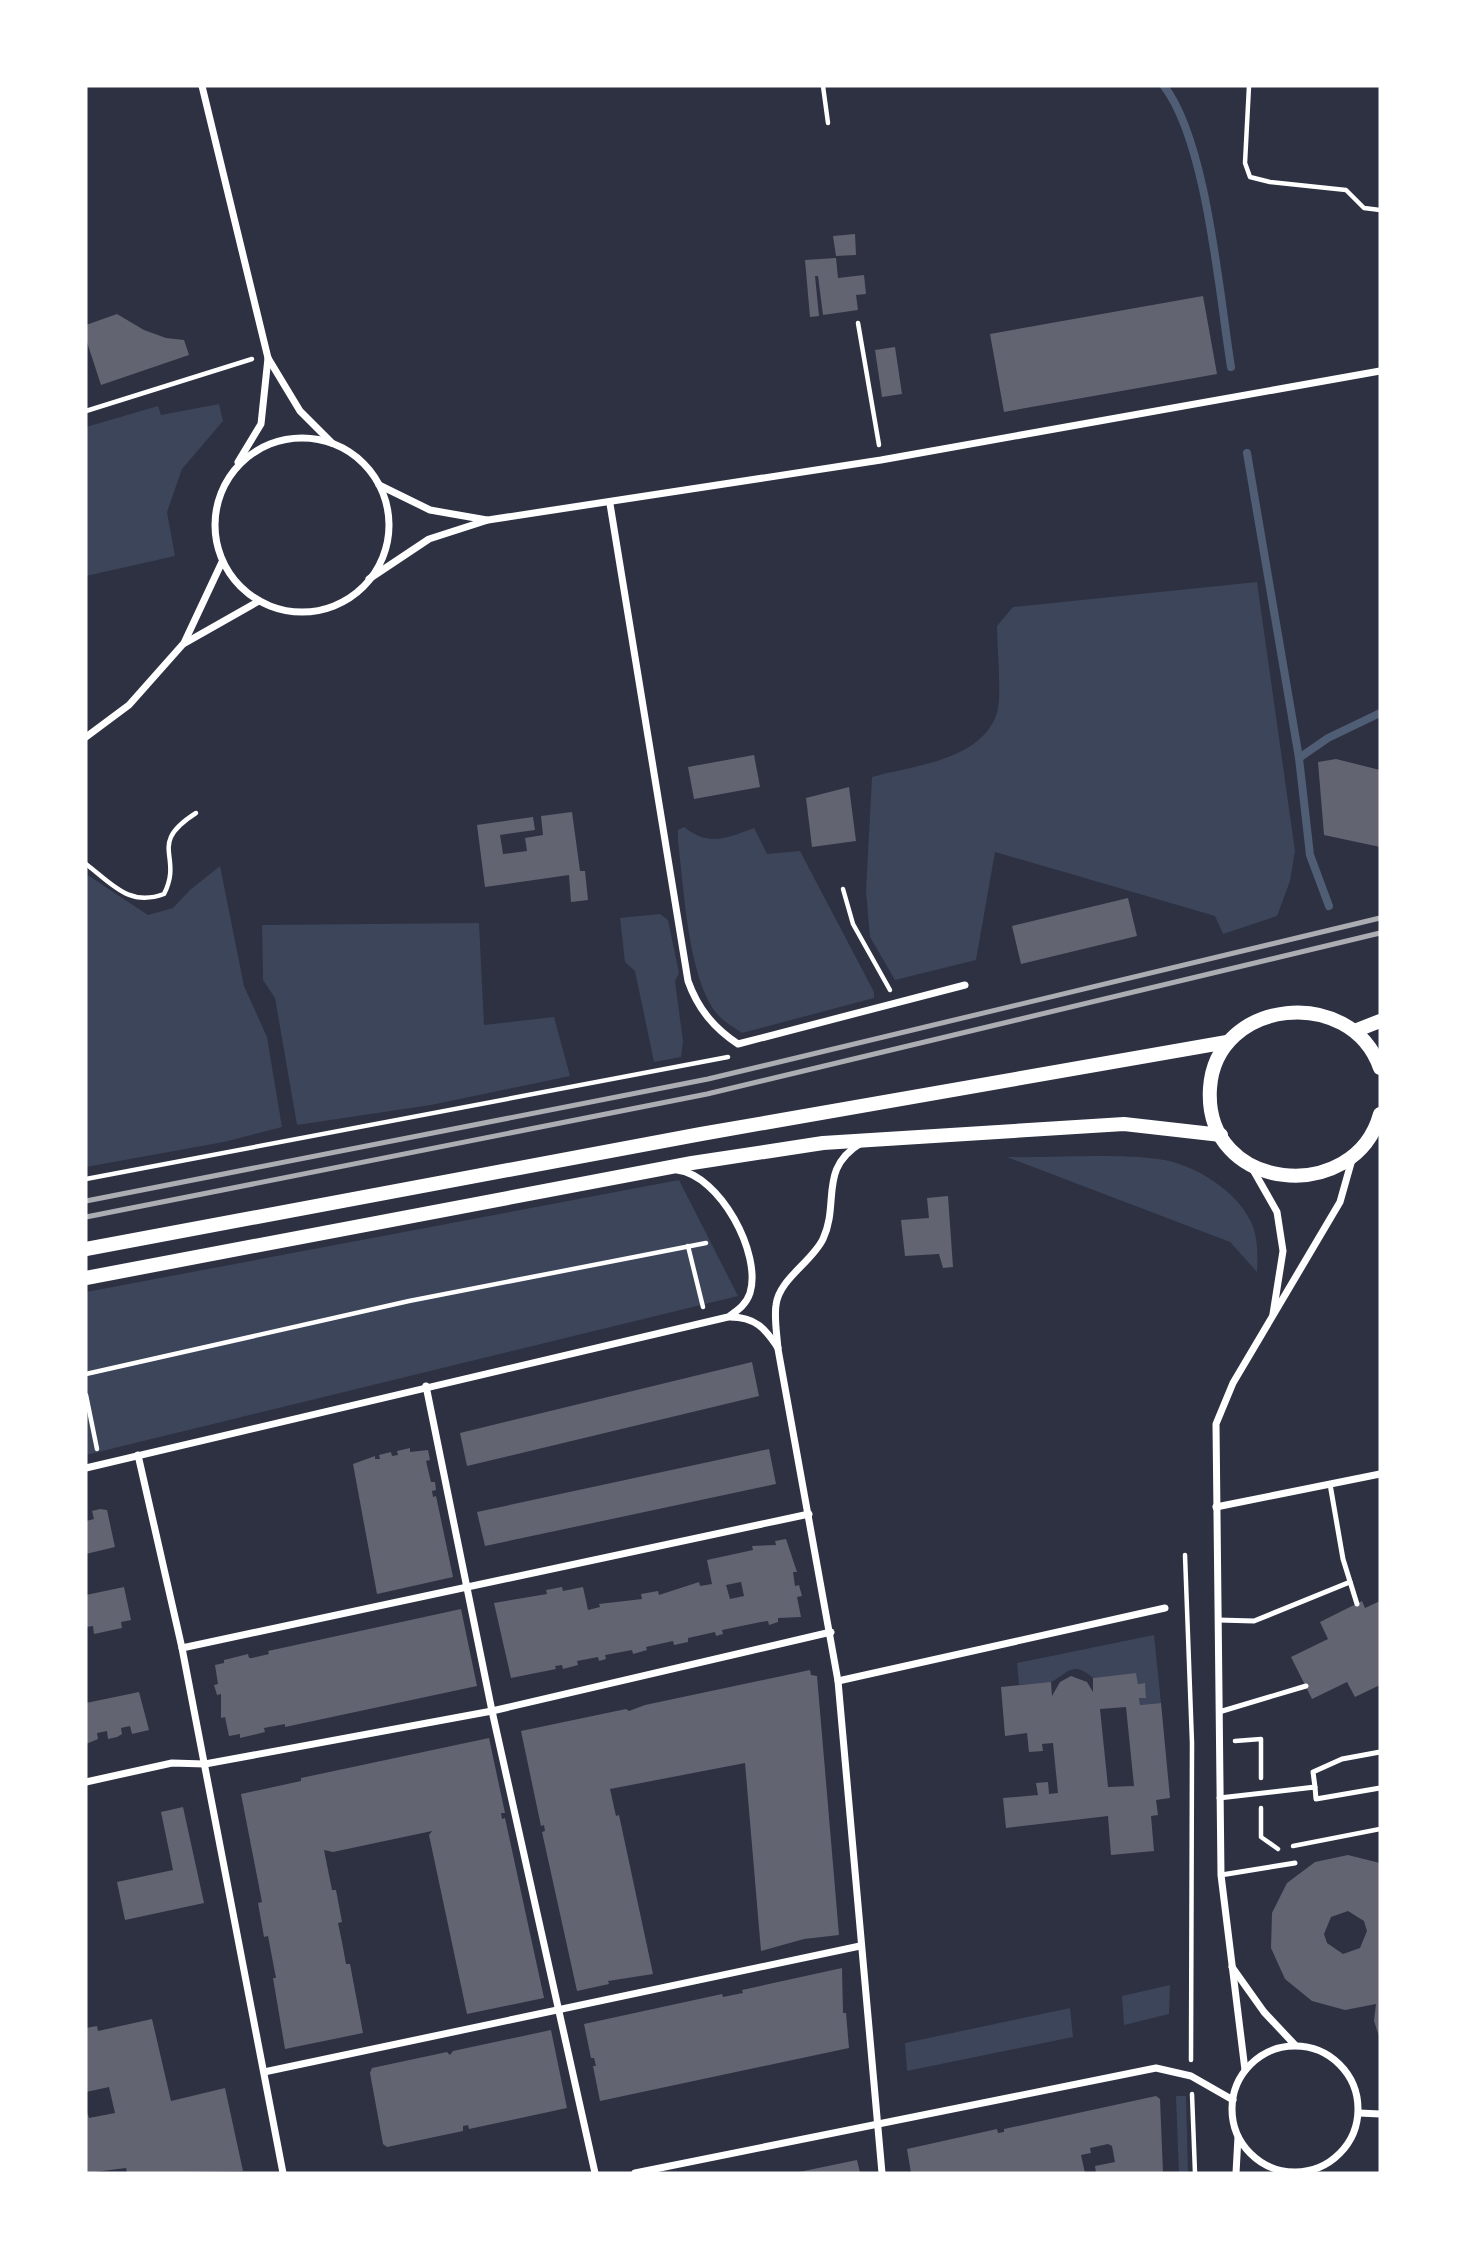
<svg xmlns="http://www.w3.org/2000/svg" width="1466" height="2259" viewBox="0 0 1466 2259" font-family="'Roboto Serif',serif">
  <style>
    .green { fill: #3c4559 }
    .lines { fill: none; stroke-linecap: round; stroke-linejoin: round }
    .stream { stroke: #4f5d75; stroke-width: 8 }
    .building { fill: #626471; fill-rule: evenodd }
    .path { stroke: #fff; stroke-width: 4.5 }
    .service { stroke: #fff; stroke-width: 5 }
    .minor { stroke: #fff; stroke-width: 7 }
    .secondary { stroke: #fff; stroke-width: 14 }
    .rail { stroke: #abadb3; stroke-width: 5 }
  </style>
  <rect width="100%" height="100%" fill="#2d3142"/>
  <g class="green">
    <path d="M219 404 223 421 182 469 167 512 175 556 86 576V427L158 406 161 415Z"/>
    <path d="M1257 582 1295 851 1290 881 1277 916 1223 934 1215 916 995 852 976 960 895 980 870 937 866 891 872 777C914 765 981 761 997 713 1002 696 997 646 997 626L1013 607Z"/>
    <path d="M684 827C709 847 727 838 754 828L767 854 800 851 874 992V998L742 1033C735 1028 726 1023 720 1017 688 985 684 887 678 842V830Z"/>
    <path d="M220 866 244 986 267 1037 282 1127 224 1142 86 1167V874L148 915 173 908 190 890Z"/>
    <path d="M660 914 668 920 679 973 675 981 683 1041 681 1057 654 1062 635 971 625 962 620 918Z"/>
    <path d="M479 923 484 1025 554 1017 570 1076 431 1105 297 1125 275 998 263 980 262 925Z"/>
    <path d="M1007 1157C1053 1158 1113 1153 1158 1159 1193 1163 1238 1191 1252 1224 1258 1239 1258 1257 1257 1272L1230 1242Z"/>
    <path d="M679 1180 738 1296 86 1455V1292Z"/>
    <path d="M1154 1635 1161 1703 1140 1705 1139 1698 1146 1697 1144 1683 1138 1684 1136 1674 1093 1678C1070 1658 1067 1677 1048 1683 1039 1685 1028 1684 1019 1685L1017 1663Z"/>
    <path d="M1170 1985 1169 2014 1124 2025 1122 1996Z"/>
    <path d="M1070 2008 1073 2037 907 2071 905 2043Z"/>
    <path d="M1176 2096H1186L1188 2173H1179Z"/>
  </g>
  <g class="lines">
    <g class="stream">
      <path d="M1164 86C1207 142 1219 293 1231 367"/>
      <path d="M1247 453 1299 758 1310 855 1329 906"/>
      <path d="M1299 758 1328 738 1380 713"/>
    </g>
  </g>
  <g class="building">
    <path d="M855 234 856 255 836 256 833 236Z"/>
    <path d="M836 258 838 278 864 275 866 294 856 295 858 310 823 315 818 276H815L819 316 810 317 805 260Z"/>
    <path d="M1203 296 1217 374 1004 412 990 334Z"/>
    <path d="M117 314 144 330 166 338 184 340 189 355 101 385 86 339V325Z"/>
    <path d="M895 347 902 394 882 397 875 350Z"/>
    <path d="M754 755 760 787 694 799 688 767Z"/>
    <path d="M1336 759 1380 770V847L1324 835 1318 762Z"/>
    <path d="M849 787 856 841 812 847 806 798Z"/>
    <path d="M572 812 580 871H585L588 900 571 902 569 875 485 887 477 825 533 817 535 830 500 835 503 854 527 851 525 838 543 835 541 816Z"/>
    <path d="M1128 898 1137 936 1021 964 1012 926Z"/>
    <path d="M948 1196 953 1267 943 1268 939 1254 905 1256 901 1220 929 1218 927 1198Z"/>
    <path d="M752 1362 759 1396 467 1466 460 1433Z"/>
    <path d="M410 1448V1452L428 1450 430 1460 426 1461 431 1482H435L436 1490 432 1491 433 1497 436 1496 453 1577 377 1594 353 1464 375 1456V1459H380L379 1455 391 1452 392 1456 398 1455 397 1451Z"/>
    <path d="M769 1449 776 1484 485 1546 477 1512Z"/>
    <path d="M100 1509 107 1510 115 1547 86 1554V1521L94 1519 92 1511Z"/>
    <path d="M786 1539 797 1572H793L795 1586 799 1585 802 1596 797 1597 801 1617 778 1618V1622L769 1625 768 1621 761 1622 722 1630 723 1634 716 1636 715 1632 688 1638V1642L674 1645 673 1641 646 1647 647 1650 633 1654 632 1650 605 1655 606 1659 599 1661 598 1657 577 1661 578 1665 563 1669 562 1665 555 1666 556 1669 511 1678 494 1603 547 1594 546 1590 562 1587 563 1591 583 1587 588 1610 600 1607 599 1604 642 1599 641 1594 658 1591 659 1595 699 1582 700 1586 712 1584 707 1560 753 1550 752 1546 776 1545 775 1541ZM741 1582 744 1596 730 1599 726 1585Z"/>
    <path d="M124 1587 131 1620 121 1622 122 1628 94 1634 93 1626 86 1627V1595Z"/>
    <path d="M1362 1601 1365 1608 1380 1601V1685L1355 1697 1347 1682 1312 1699 1291 1657 1328 1639 1320 1622Z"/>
    <path d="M461 1609 477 1686 285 1727V1724L264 1728 265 1732 240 1738V1734L229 1736 225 1717 221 1718V1694L217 1695 214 1685 218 1684 215 1665 224 1663V1660L248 1654 249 1658H252L269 1654 268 1651Z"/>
    <path d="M810 1670 811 1675 817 1676 839 1935 804 1939 761 1951 745 1763 610 1789 616 1816 619 1815 653 1974 608 1981 609 1984 577 1991 542 1832 545 1831 544 1825 541 1826 521 1731 626 1709 629 1711 645 1705Z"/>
    <path d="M1136 1673 1138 1684 1145 1683 1146 1698H1139L1140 1705 1161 1703 1170 1798 1156 1800 1158 1815 1151 1816 1154 1851 1111 1855 1108 1816 1006 1828 1003 1798 1038 1795 1036 1783 1048 1782 1049 1794 1058 1793 1053 1743 1042 1744 1043 1751 1029 1752 1027 1733 1005 1736 1001 1687 1051 1682 1052 1696 1060 1682 1071 1676 1087 1682 1093 1692V1678ZM1126 1707 1134 1786 1108 1787 1100 1709Z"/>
    <path d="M139 1692 149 1730 132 1734 130 1726 121 1728 122 1734 117 1737 108 1739 107 1731 97 1733 98 1739 86 1744V1703Z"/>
    <path d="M489 1738 505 1813H501L502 1819 505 1818 544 1998 467 2014 429 1835 432 1831 333 1852 324 1850 332 1890H336L342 1922 338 1923 342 1942 346 1964H350L363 2033 285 2049 273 1978H276L268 1936 264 1937 258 1903 262 1902 241 1794 301 1781V1778Z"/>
    <path d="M183 1807 204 1903 125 1920 117 1882 173 1870 161 1812Z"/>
    <path d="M1348 1855 1380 1863V2039L1374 2021 1376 2004 1345 2010 1312 2001 1285 1979 1271 1948 1272 1913 1287 1883 1315 1862ZM1348 1911 1364 1921 1367 1931 1360 1948 1343 1954 1327 1943 1324 1934 1331 1917Z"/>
    <path d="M842 1968 843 2013H846L849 2048 600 2101 593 2066H596L594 2058H591L584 2024 722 1994 723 1997 743 1993 742 1990Z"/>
    <path d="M152 2019 171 2101 225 2088 243 2171 127 2173 126 2168 86 2173V2109L89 2118 115 2113 109 2087 86 2092V2028L97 2026 98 2031Z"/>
    <path d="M551 2030 567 2108 469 2129 468 2125 463 2126V2131L387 2147 383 2144 370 2073 372 2068 447 2052 450 2055 453 2051Z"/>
    <path d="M1156 2096 1160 2099 1163 2173H1096L1095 2166 1115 2162 1112 2146 1108 2144 1090 2148 1091 2153 1081 2155 1085 2173H911L907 2149 997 2129 998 2133 1004 2132V2129Z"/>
    <path d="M857 2160 860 2173H799V2172Z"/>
  </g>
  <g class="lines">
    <g class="path">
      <path d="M823 86 828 123"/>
      <path d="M1249 86 1245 163 1250 177 1270 182 1346 190 1364 208 1380 210"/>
      <path d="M858 323 879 445"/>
      <path d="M86 411 252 359"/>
      <path d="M86 864C112 884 129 907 164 894 184 855 146 845 196 813"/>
      <path d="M843 889 853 924 890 990"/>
      <path d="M86 1179 728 1057"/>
      <path d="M688 1246 703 1307"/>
      <path d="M86 1374 409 1301 706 1243"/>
      <path d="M86 1395 97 1449"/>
      <path d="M1185 1555 1192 1743 1191 2060"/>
      <path d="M1235 1741 1261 1739V1778"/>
      <path d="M1261 1808V1837L1278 1849"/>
      <path d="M1293 1846 1380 1829"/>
      <path d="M1192 2094 1195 2173"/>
    </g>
    <g class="service">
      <path d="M1330 1484 1343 1559 1357 1604"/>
      <path d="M1218 1620 1254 1621 1350 1582"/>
      <path d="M1219 1712 1306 1686"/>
      <path d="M1315 1787 1313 1772 1342 1759 1380 1752"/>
      <path d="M1219 1798 1315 1787 1316 1799 1380 1788"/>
      <path d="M1221 1875 1295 1863"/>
    </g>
    <g class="minor">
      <path d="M202 86 268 358 300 411 332 443"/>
      <circle cx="302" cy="525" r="87"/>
      <path d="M238 462 261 424 268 358"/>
      <path d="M379 485 430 510 487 520"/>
      <path d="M610 504 688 981C698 1009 714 1028 738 1044L965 985"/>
      <path d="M369 579 429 539 488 520 881 460 1380 371"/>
      <path d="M185 643 259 601"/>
      <path d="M86 737 129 705 184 643 222 562"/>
      <path d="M861 1143C818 1169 840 1202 823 1239 812 1262 779 1279 776 1305 774 1318 777 1335 778 1349L838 1681 882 2173"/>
      <path d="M1252 1168 1277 1212 1283 1251 1273 1314"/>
      <path d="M730 1317C755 1317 765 1328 778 1348"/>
      <path d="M426 1386 492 1711 595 2173"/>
      <path d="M138 1455 182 1648 283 2173"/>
      <path d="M86 1468 728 1317C738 1310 746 1305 750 1293 762 1254 720 1175 677 1170"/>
      <path d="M1216 1507 1380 1474"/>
      <path d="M182 1648 809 1514"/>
      <path d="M838 1681 1165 1608"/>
      <path d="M86 1782 172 1763 205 1764 492 1711 831 1632"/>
      <path d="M1232 1967 1264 2012 1295 2045"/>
      <circle cx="1295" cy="2109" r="63"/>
      <path d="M1245 2070 1221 1875 1216 1424 1233 1383 1340 1202 1353 1156"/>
      <path d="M264 2072 860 1946"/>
      <path d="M1359 2113 1380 2114"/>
      <path d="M635 2173 1156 2068 1191 2076 1233 2100"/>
      <path d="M1236 2173 1238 2137"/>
    </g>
    <g class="secondary">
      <path d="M1357 1030 1380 1021"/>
      <path d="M1380 1068C1351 985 1216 998 1210 1088 1203 1193 1355 1206 1380 1114"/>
      <path d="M86 1249 701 1134 1227 1042"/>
      <path d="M86 1278 692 1163 823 1143 1124 1124 1221 1135"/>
    </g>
    <g class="rail">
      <path d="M86 1201 708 1079 1380 918"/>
      <path d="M86 1217 707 1094 1380 933"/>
    </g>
  </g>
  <rect width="1466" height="2259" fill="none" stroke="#ffffff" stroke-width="175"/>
</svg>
